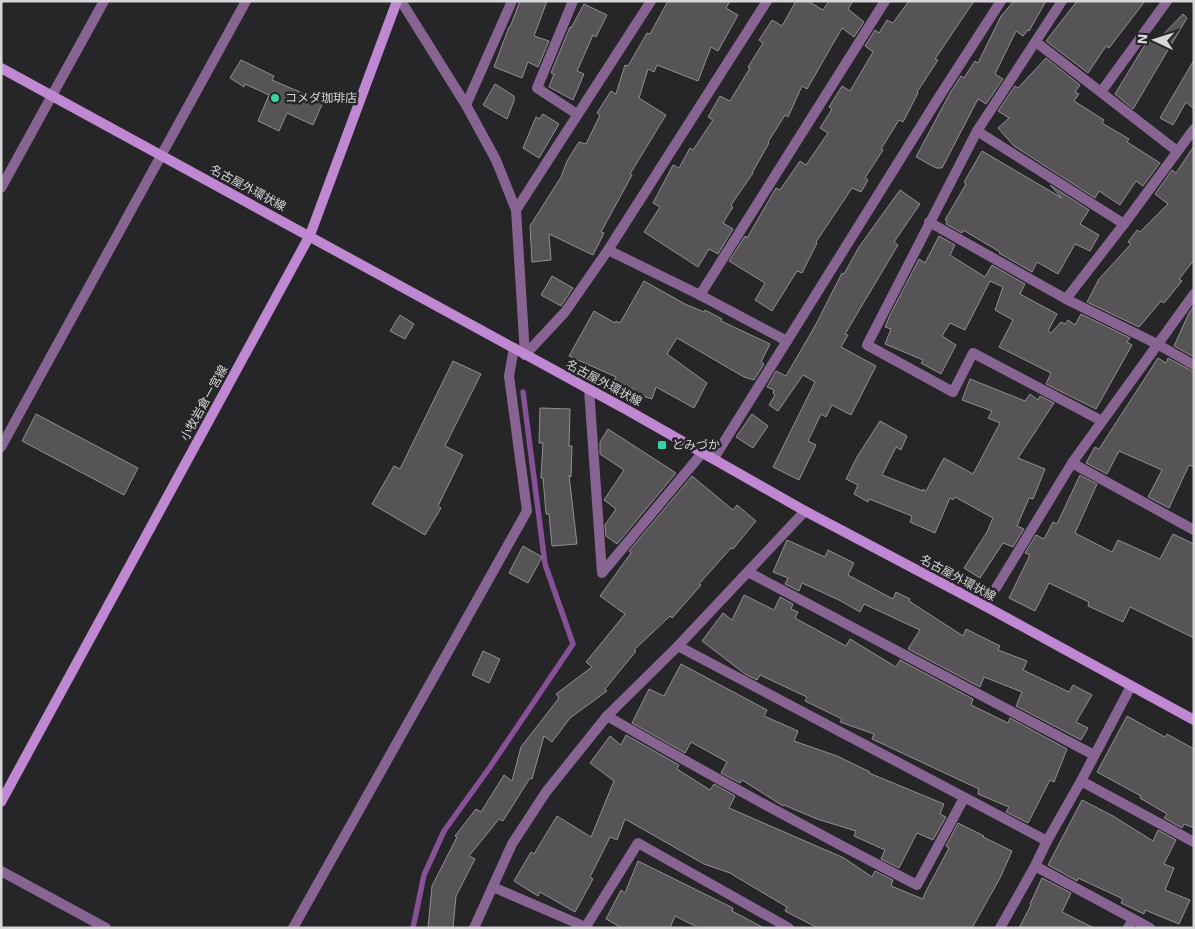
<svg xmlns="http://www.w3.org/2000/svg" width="1195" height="929" viewBox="0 0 1195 929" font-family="'Work Sans','Noto Sans JP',sans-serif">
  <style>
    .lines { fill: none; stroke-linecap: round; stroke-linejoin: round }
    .stream { stroke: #875197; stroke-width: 5.5 }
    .building { fill: #565457; stroke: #928f92 }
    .street { stroke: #886493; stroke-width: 10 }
    .secondary { stroke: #c087d2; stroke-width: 10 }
    .poi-dot { fill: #39d4a5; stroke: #262527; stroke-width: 2 }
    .labels { text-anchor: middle; stroke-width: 5; stroke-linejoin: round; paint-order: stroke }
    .poi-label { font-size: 12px; fill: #d7d6d8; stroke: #262527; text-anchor: start }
    .street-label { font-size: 12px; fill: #d7d6d8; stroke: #262527 }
  </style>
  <rect width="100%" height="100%" fill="#262527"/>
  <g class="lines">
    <path class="stream" d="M413 928 424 875 444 831 490 767 573 644 545 564 523 392"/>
  </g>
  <g class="building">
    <path d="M520 1H547L534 36 549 41 538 67 528 62 522 78 494 67 509 27H510Z"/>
    <path d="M668 1H730L726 8 738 15 718 51 711 47 698 81 657 65 654 72 648 69 639 98 666 115 630 174 632 175 601 232 604 233 593 255 549 234 551 260 532 262 530 226 561 177 567 161 579 142 586 144 600 115 597 113 611 91 616 94 625 65 628 66 647 33 650 34Z"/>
    <path d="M796 1H808L823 10 829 1H853L848 9 864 22 854 37 842 28 807 89 802 86 788 117 785 115 768 142 769 143 752 173H753L731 205 733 207 723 223 733 229 718 254 709 249 698 267 644 232 660 207 653 203 673 165 679 168 690 148 693 150 713 120 708 117 720 96 730 101 750 68 748 67 763 43 759 40 772 20 782 26Z"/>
    <path d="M909 1H974L935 59 938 60 917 92 918 93 903 122 899 120 881 149 883 150 865 178 868 180 861 192 852 188 816 242 817 243 802 273 797 271 772 311 755 300 765 283 729 261 745 236 747 238 776 188 780 190 800 161 806 165 828 133 820 128 832 109 829 107 842 86 850 91 873 52 865 46 875 30 879 33 887 20 893 23Z"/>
    <path d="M1014 1H1046L1029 31 1028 30 1023 36 1016 31 995 74 1003 79 986 104 978 99 942 168H936L916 157 950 93 961 76 964 78 975 61 978 63 1001 16Z"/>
    <path d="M1077 1H1145L1109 48 1106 46 1088 73 1046 41Z"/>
    <path d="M584 4 607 15 596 37 593 35 577 71 584 74 573 100 549 87 554 74 551 73 570 27 571 28Z"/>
    <path d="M1183 14 1187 18 1133 109 1115 94 1149 38 1155 43Z"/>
    <path d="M1046 58 1080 85 1075 92 1079 94 1074 101 1104 120 1102 123 1129 139 1127 142 1160 163 1143 186 1136 181 1120 205 1099 191 1095 198 1014 146 998 128 1009 118 998 111 1015 86 1018 88Z"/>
    <path d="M241 60 274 76 272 80 323 102 313 125 287 113 279 131 258 121 269 95 245 84 244 87 230 78Z"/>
    <path d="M1194 60V109L1186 102 1173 125 1160 118Z"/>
    <path d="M495 84 514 96V101L507 119 483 105Z"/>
    <path d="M543 114 559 124 539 158 523 148 536 117 539 119Z"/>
    <path d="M1194 146V260L1179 279 1182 281 1164 303 1161 301 1139 327 1087 302 1099 279 1131 244 1128 242 1137 230 1140 232 1168 204 1155 194 1172 170 1176 173Z"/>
    <path d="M982 151 1062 198 1050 185 1089 210 1080 224 1099 235 1090 251 1075 244 1058 274 1037 262 1032 272 999 253 1000 252 963 230 962 233 946 224 947 221 945 220 966 184 964 182Z"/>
    <path d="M900 190 920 204 894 242 898 245 845 334 848 335 841 347 876 366 851 415 832 405 826 417 821 414 808 441 816 445 799 480 773 467 815 382 803 375 778 411 769 405 775 395 773 393 774 390 767 387 776 371 786 376 815 326 842 273 844 274 859 247Z"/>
    <path d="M939 236 955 245 950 255 985 277 992 265 1025 284 1020 294 1057 314 1048 331 1051 333 1061 322 1065 324 1068 320 1075 325 1081 314 1130 338 1127 342 1132 345 1096 409 1046 384 1051 373 999 347 1013 320 995 310 1003 287 990 281 965 330 950 323 942 336 956 345 941 374 921 363 923 360 885 344 891 329 885 327 890 315 919 259 925 263Z"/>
    <path d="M552 276 573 288 561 306 541 295Z"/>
    <path d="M644 281 685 304 704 312 705 310 722 319 721 321 770 344 761 362 764 364 754 380 744 377 677 338 667 354 707 383 694 408 656 387 652 399 636 394 637 391 614 380 616 377 569 356 594 311 615 323 616 321 620 323Z"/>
    <path d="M1194 306V357L1174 346 1189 313Z"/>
    <path d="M400 315 414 324 405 339 390 331Z"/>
    <path d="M1158 358 1166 363 1168 358 1194 372V467L1189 465 1169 508 1148 497 1162 470 1119 451 1107 474 1086 463 1095 447 1099 449Z"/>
    <path d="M453 361 481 374 445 446 463 455 438 506 441 508 425 535 372 504 394 466 400 469Z"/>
    <path d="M970 379 1025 401 1030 394 1038 400 1040 396 1054 403 1018 458 1045 469 1033 499 1029 498 1017 526 1024 529 1013 547 1003 543 980 578 964 568 987 532 993 518 955 497 953 500 950 498 935 533 910 522 912 516 869 499 868 502 854 494 858 485 846 479 857 457 880 421 907 436 901 450 896 447 882 475 923 491V489L926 491 944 458 973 474 1000 423 988 418 992 411 962 400Z"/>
    <path d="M540 408 570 409 569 446H572L571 477 569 475 577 544 552 546 549 514H546L543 478H541L543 443H539Z"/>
    <path d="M36 414 138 468 124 495 22 441Z"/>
    <path d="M752 414 768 426 753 448 736 437Z"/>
    <path d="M608 429 676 473 617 544 606 536 605 525 616 509 604 500 624 470 600 454V442Z"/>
    <path d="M1080 475 1097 484 1075 533 1112 552 1118 540 1160 559 1173 534 1194 544V638L1130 607 1123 622 1088 606 1089 602 1049 583 1035 611 1009 598 1030 555 1025 553 1036 535 1044 539 1053 522 1057 524Z"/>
    <path d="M692 476 733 510 737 505 756 521 733 549 731 548 699 584 701 585 672 618 670 616 634 650 636 651 605 689 607 691 570 718 552 742 544 736 532 779 530 778 503 821 499 819 469 856 475 859 456 896 453 928H428L432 886 457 837 455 836 476 809 481 812 504 775 512 781 521 747 559 698 556 694 592 667 586 662 625 614 600 596 631 553 629 551Z"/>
    <path d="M787 540 825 557 828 550 854 563 848 575 893 599 896 592 910 599 909 601 963 636 966 629 1000 646 998 650 1027 661 1023 670 1069 692 1073 685 1092 695 1076 722 1088 728 1081 740 1016 706 1022 692 984 677 980 687 908 649 920 630 864 604 860 612 839 600 802 583 799 591 785 584 788 578 773 572Z"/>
    <path d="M523 546 542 557 528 583 509 573Z"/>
    <path d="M744 595 774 610 780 597 793 604 791 609 798 612 795 618 846 646 850 639 896 667 900 660 973 699 971 705 1008 723 1010 718 1067 749 1054 782 1050 780 1028 823 1006 812 1009 807 978 794 979 789 872 739 874 734 840 722 842 719 805 701 807 697 760 675 757 680 745 674 702 641 723 613 732 620Z"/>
    <path d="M483 651 500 659 489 683 472 675Z"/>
    <path d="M681 664 767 710 764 716 798 731 794 741 837 756 870 772 869 773 944 804 940 814 946 817 933 840 917 833 899 868 881 859 885 850 854 836 856 831 817 819 784 805 783 806 742 780 740 783 721 773 727 762 691 742 685 753 632 723 649 689 664 696Z"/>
    <path d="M1127 716 1165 737 1167 734 1194 749V828L1184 824 1182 828 1164 818 1167 814 1140 798 1141 796 1097 772Z"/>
    <path d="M626 735 679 765 677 769 710 790 714 784 735 796 729 808 844 858 872 877 875 871 893 880 891 886 923 899 925 893 949 848 946 846 958 823 984 836 983 837 1012 851 1000 878 972 928H818L785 911 787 907 733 875V874L704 864 625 819 617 840 610 837 590 877 593 879 575 912 540 892 538 896 514 881 531 852 534 854 557 816 591 837 614 781 590 763 610 736 621 745Z"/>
    <path d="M1082 800 1113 816 1153 841 1158 830 1176 840 1164 864 1174 868 1165 890 1190 900 1179 924 1145 910 1144 914 1121 903 1123 899 1078 878 1077 881 1048 865Z"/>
    <path d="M638 861 733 908 732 911 764 928H699L675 916 670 928H622L606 919 621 890 625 893Z"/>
    <path d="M1042 878 1071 893 1062 912 1094 928H1019L1031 905 1030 904Z"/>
  </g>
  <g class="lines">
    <g class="street">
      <path d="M401 1 466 105 496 160 516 210 525 355"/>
      <path d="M573 1 537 88 577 114"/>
      <path d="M1062 1 977 131 867 345 953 392 973 353 1102 421"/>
      <path d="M1036 42 1177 151"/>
      <path d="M1101 92 1167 1"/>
      <path d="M466 105 512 1"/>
      <path d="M977 131 1124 224"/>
      <path d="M1 188 104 1"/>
      <path d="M516 210 651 1"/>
      <path d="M929 222 1066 299 1157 344 1194 365"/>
      <path d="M608 250 700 295 885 1"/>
      <path d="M700 295 787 341"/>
      <path d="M1066 299 1124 224 1194 129"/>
      <path d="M525 355 565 312 608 250 767 1"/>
      <path d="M589 389 602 573 703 452"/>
      <path d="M1 447 246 1"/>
      <path d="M714 458 939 97 1001 1"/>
      <path d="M1072 463 1194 530"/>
      <path d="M748 572 1094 755"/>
      <path d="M985 606 1072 463 1194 294"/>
      <path d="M678 646 1047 841"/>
      <path d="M607 716C709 775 812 831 917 885L964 798"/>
      <path d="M1081 781 1194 842"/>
      <path d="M1035 866 1150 928"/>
      <path d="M1 871 106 928"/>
      <path d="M493 887 588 928"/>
      <path d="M293 928 527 511 509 376 514 348"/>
      <path d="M474 928 512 844 546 792 607 716 678 646 805 511"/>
      <path d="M585 928 638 843 789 928"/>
      <path d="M1000 928 1035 866 1047 841 1081 781 1131 686"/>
      <path d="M1128 928 1133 919"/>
    </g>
    <g class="secondary">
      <path d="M1 68 629 411 805 511 985 606 1194 720"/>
      <path d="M1 802 310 235 397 1"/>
    </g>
  </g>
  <g class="poi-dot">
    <circle cx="275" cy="98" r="5"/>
    <rect x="657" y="440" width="10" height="10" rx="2.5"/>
  </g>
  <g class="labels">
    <g class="poi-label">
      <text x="285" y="102">コメダ珈琲店</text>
      <text x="672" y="449">とみづか</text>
    </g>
    <g class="street-label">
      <text transform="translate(248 188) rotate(28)" y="4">名古屋外環状線</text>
      <text transform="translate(604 383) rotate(28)" y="4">名古屋外環状線</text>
      <text transform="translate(204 403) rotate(-61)" y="4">小牧岩倉一宮線</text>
      <text transform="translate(958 578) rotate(28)" y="4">名古屋外環状線</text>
    </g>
  </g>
  <rect width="1195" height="929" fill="none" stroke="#d7d6d8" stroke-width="5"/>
  <g transform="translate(1155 40) rotate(274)" stroke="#262527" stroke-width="4" paint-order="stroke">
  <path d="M0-4L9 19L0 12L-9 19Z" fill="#d7d6d8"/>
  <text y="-8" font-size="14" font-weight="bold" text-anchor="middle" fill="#d7d6d8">N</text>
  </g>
</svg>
